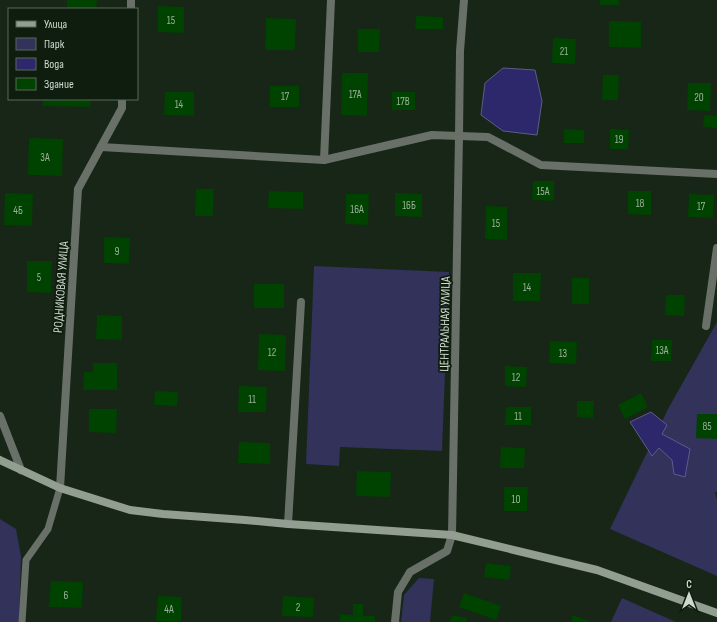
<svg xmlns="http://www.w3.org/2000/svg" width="717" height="622" viewBox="0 0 717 622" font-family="'Sofia Sans Condensed',sans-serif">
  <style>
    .green { fill: #32325a }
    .water { fill: #2d276b; stroke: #5d5c88 }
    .building { fill: #004200 }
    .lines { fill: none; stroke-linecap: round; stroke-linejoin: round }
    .lane { stroke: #697068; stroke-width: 7 }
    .street { stroke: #697068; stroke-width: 8 }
    .secondary { stroke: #919e90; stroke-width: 8 }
    .labels { text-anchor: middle; stroke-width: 3.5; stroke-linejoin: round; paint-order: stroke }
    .number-label { font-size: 11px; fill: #9ab29a }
    .street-label { font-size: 13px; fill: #ced8cd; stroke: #0e1d0d }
  </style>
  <rect width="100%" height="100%" fill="#172616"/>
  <g class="green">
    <path d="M314 266 449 272 442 451 340 447 339 466 306 464Z"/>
    <path d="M717 322V492H715L717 500V576L610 529 668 409Z"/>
    <path d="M0 519 16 529 21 556 19 622H0Z"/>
    <path d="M419 578 434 579 430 622H401L404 595Z"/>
    <path d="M622 598 676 622H611Z"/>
  </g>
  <g class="water">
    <path d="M503 68 535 70 542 101 537 135 503 131 481 115 485 83Z"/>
    <path d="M651 412 667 425 662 434 690 449 685 477 674 474 672 460 659 448 652 456 630 422Z"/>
  </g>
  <g class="building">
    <path d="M67 0H97L96 9H67Z"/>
    <rect x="600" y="0" width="19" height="5"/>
    <path d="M158 6 184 7V33L158 32Z"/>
    <path d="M416 16 443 17V29H415Z"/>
    <path d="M266 18 296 19 295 50H265Z"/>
    <path d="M609 21 641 22V48L609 47Z"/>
    <path d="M358 29H380L379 52H358Z"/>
    <path d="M553 38 576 39 575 64 552 63Z"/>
    <path d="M342 73H368L367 116 341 115Z"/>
    <path d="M603 75H619L618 100H602Z"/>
    <path d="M688 83H711L710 111 687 110Z"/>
    <rect x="270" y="86" width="29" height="21"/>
    <path d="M165 92H194V116L164 115Z"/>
    <rect x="392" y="92" width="23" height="18"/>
    <path d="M43 99H90V107L43 106Z"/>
    <path d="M704 115 717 116V128L703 127Z"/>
    <path d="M564 129 584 130V143H564Z"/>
    <path d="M610 129 629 130 628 149H610Z"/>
    <path d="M29 138 63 139 62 176 28 175Z"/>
    <path d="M533 181H554V201L532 200Z"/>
    <path d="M196 189H214L213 216H195Z"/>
    <path d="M269 191 303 192V209L268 208Z"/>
    <path d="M628 191H651V215L628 214Z"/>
    <path d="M5 193 33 194 32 226 4 225Z"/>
    <path d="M395 193 422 194V217L395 216Z"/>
    <path d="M346 194H369L368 225 345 224Z"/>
    <path d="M689 194 714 195 713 218 688 217Z"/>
    <path d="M486 206 507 207V240L485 239Z"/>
    <path d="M104 237 130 238 129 264 104 263Z"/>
    <path d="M27 261H52L51 293 27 292Z"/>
    <path d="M513 273H541L540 301H513Z"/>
    <rect x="572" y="278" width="17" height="26"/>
    <rect x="254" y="284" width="30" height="24"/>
    <path d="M666 295H685L684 316 665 315Z"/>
    <path d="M97 315 122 316V340L96 339Z"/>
    <path d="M259 334 286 335 285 371 258 370Z"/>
    <path d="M652 340H672L671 361H651Z"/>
    <path d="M550 341 577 342 576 364 549 363Z"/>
    <path d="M93 363H117V390H83L84 372H93Z"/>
    <path d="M505 366 527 367 526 387 505 386Z"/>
    <path d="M239 386 267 387 266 412H238Z"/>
    <path d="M155 391 178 392 177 406 154 405Z"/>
    <path d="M641 393 648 407 625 419 618 405Z"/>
    <path d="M577 401H594L593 418 577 417Z"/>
    <path d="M506 407H531V425H505Z"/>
    <path d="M89 409H117L116 433 89 432Z"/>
    <path d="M697 414H717V439L696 438Z"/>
    <path d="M239 442 270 443V464L238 463Z"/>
    <path d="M501 447 525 448 524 468H500Z"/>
    <path d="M357 471 391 472 390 497 356 496Z"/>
    <path d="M504 487H528L527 511H504Z"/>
    <path d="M486 563 511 566 509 580 484 577Z"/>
    <path d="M51 581 83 582 82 608 49 607Z"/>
    <path d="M464 593 501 606 496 620 459 607Z"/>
    <path d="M158 596 182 597 181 622 156 621Z"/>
    <path d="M283 596 314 598 313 617 282 616Z"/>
    <path d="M353 604H363V616H375V622H340V614L353 615Z"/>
    <path d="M452 615 467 618 466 622H450Z"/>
    <path d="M573 615 591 622H571Z"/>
  </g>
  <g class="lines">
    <path class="lane" d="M22 622 26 560 48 529 60 488"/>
    <g class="street">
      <path d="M131 9V0"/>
      <path d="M101 147 324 160 432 135 488 137 541 165 717 174"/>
      <path d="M324 160 331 0"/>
      <path d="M706 326 717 248"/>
      <path d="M0 416 21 470"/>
      <path d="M60 488 78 189 122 108V99"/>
      <path d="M288 524 301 302"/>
      <path d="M395 622 398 592 410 572 447 551 452 535 459 136 460 51 464 0"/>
    </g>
    <path class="secondary" d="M0 460 60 488 130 510 163 514 245 520 288 524 452 535 597 570 717 613"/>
  </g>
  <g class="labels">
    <g class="number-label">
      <text x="171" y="24">15</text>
      <text x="564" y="55">21</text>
      <text x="355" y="98">17А</text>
      <text x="285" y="100">17</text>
      <text x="699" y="101">20</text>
      <text x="403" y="105">17В</text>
      <text x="179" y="108">14</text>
      <text x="619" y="143">19</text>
      <text x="45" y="161">3А</text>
      <text x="543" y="195">15А</text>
      <text x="640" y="207">18</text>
      <text x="409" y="209">16Б</text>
      <text x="701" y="210">17</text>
      <text x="357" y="213">16А</text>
      <text x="18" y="214">4Б</text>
      <text x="496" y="227">15</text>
      <text x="117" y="255">9</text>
      <text x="39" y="281">5</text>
      <text x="527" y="291">14</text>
      <text x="662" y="354">13А</text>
      <text x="272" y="356">12</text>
      <text x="563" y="357">13</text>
      <text x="516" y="381">12</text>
      <text x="252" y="403">11</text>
      <text x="518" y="420">11</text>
      <text x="707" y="430">85</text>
      <text x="516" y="503">10</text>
      <text x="66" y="599">6</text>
      <text x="298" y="611">2</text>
      <text x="169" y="613">4А</text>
    </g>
    <g class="street-label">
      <text transform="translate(60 287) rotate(-86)" y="5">РОДНИКОВАЯ УЛИЦА</text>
      <text transform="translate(444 324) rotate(-89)" y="5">ЦЕНТРАЛЬНАЯ УЛИЦА</text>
    </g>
  </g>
  <rect x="8" y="8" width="130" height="92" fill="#0e1d0d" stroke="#5b685a"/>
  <rect x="16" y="21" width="20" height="6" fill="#919e90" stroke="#5b685a"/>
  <text x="44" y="28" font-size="12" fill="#ced8cd">Улица</text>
  <rect x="16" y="38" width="20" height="12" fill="#32325a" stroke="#5b685a"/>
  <text x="44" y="48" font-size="12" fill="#ced8cd">Парк</text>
  <rect x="16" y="58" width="20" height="12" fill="#2d276b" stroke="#5b685a"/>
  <text x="44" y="68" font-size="12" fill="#ced8cd">Вода</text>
  <rect x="16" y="78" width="20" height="12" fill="#004200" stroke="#5b685a"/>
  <text x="44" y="88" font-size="12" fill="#ced8cd">Здание</text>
  <g transform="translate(689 594)" stroke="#0e1d0d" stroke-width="3" paint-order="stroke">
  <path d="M0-3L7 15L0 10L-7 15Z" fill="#ced8cd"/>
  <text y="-6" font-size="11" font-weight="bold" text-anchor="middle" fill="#ced8cd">С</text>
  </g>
</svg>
